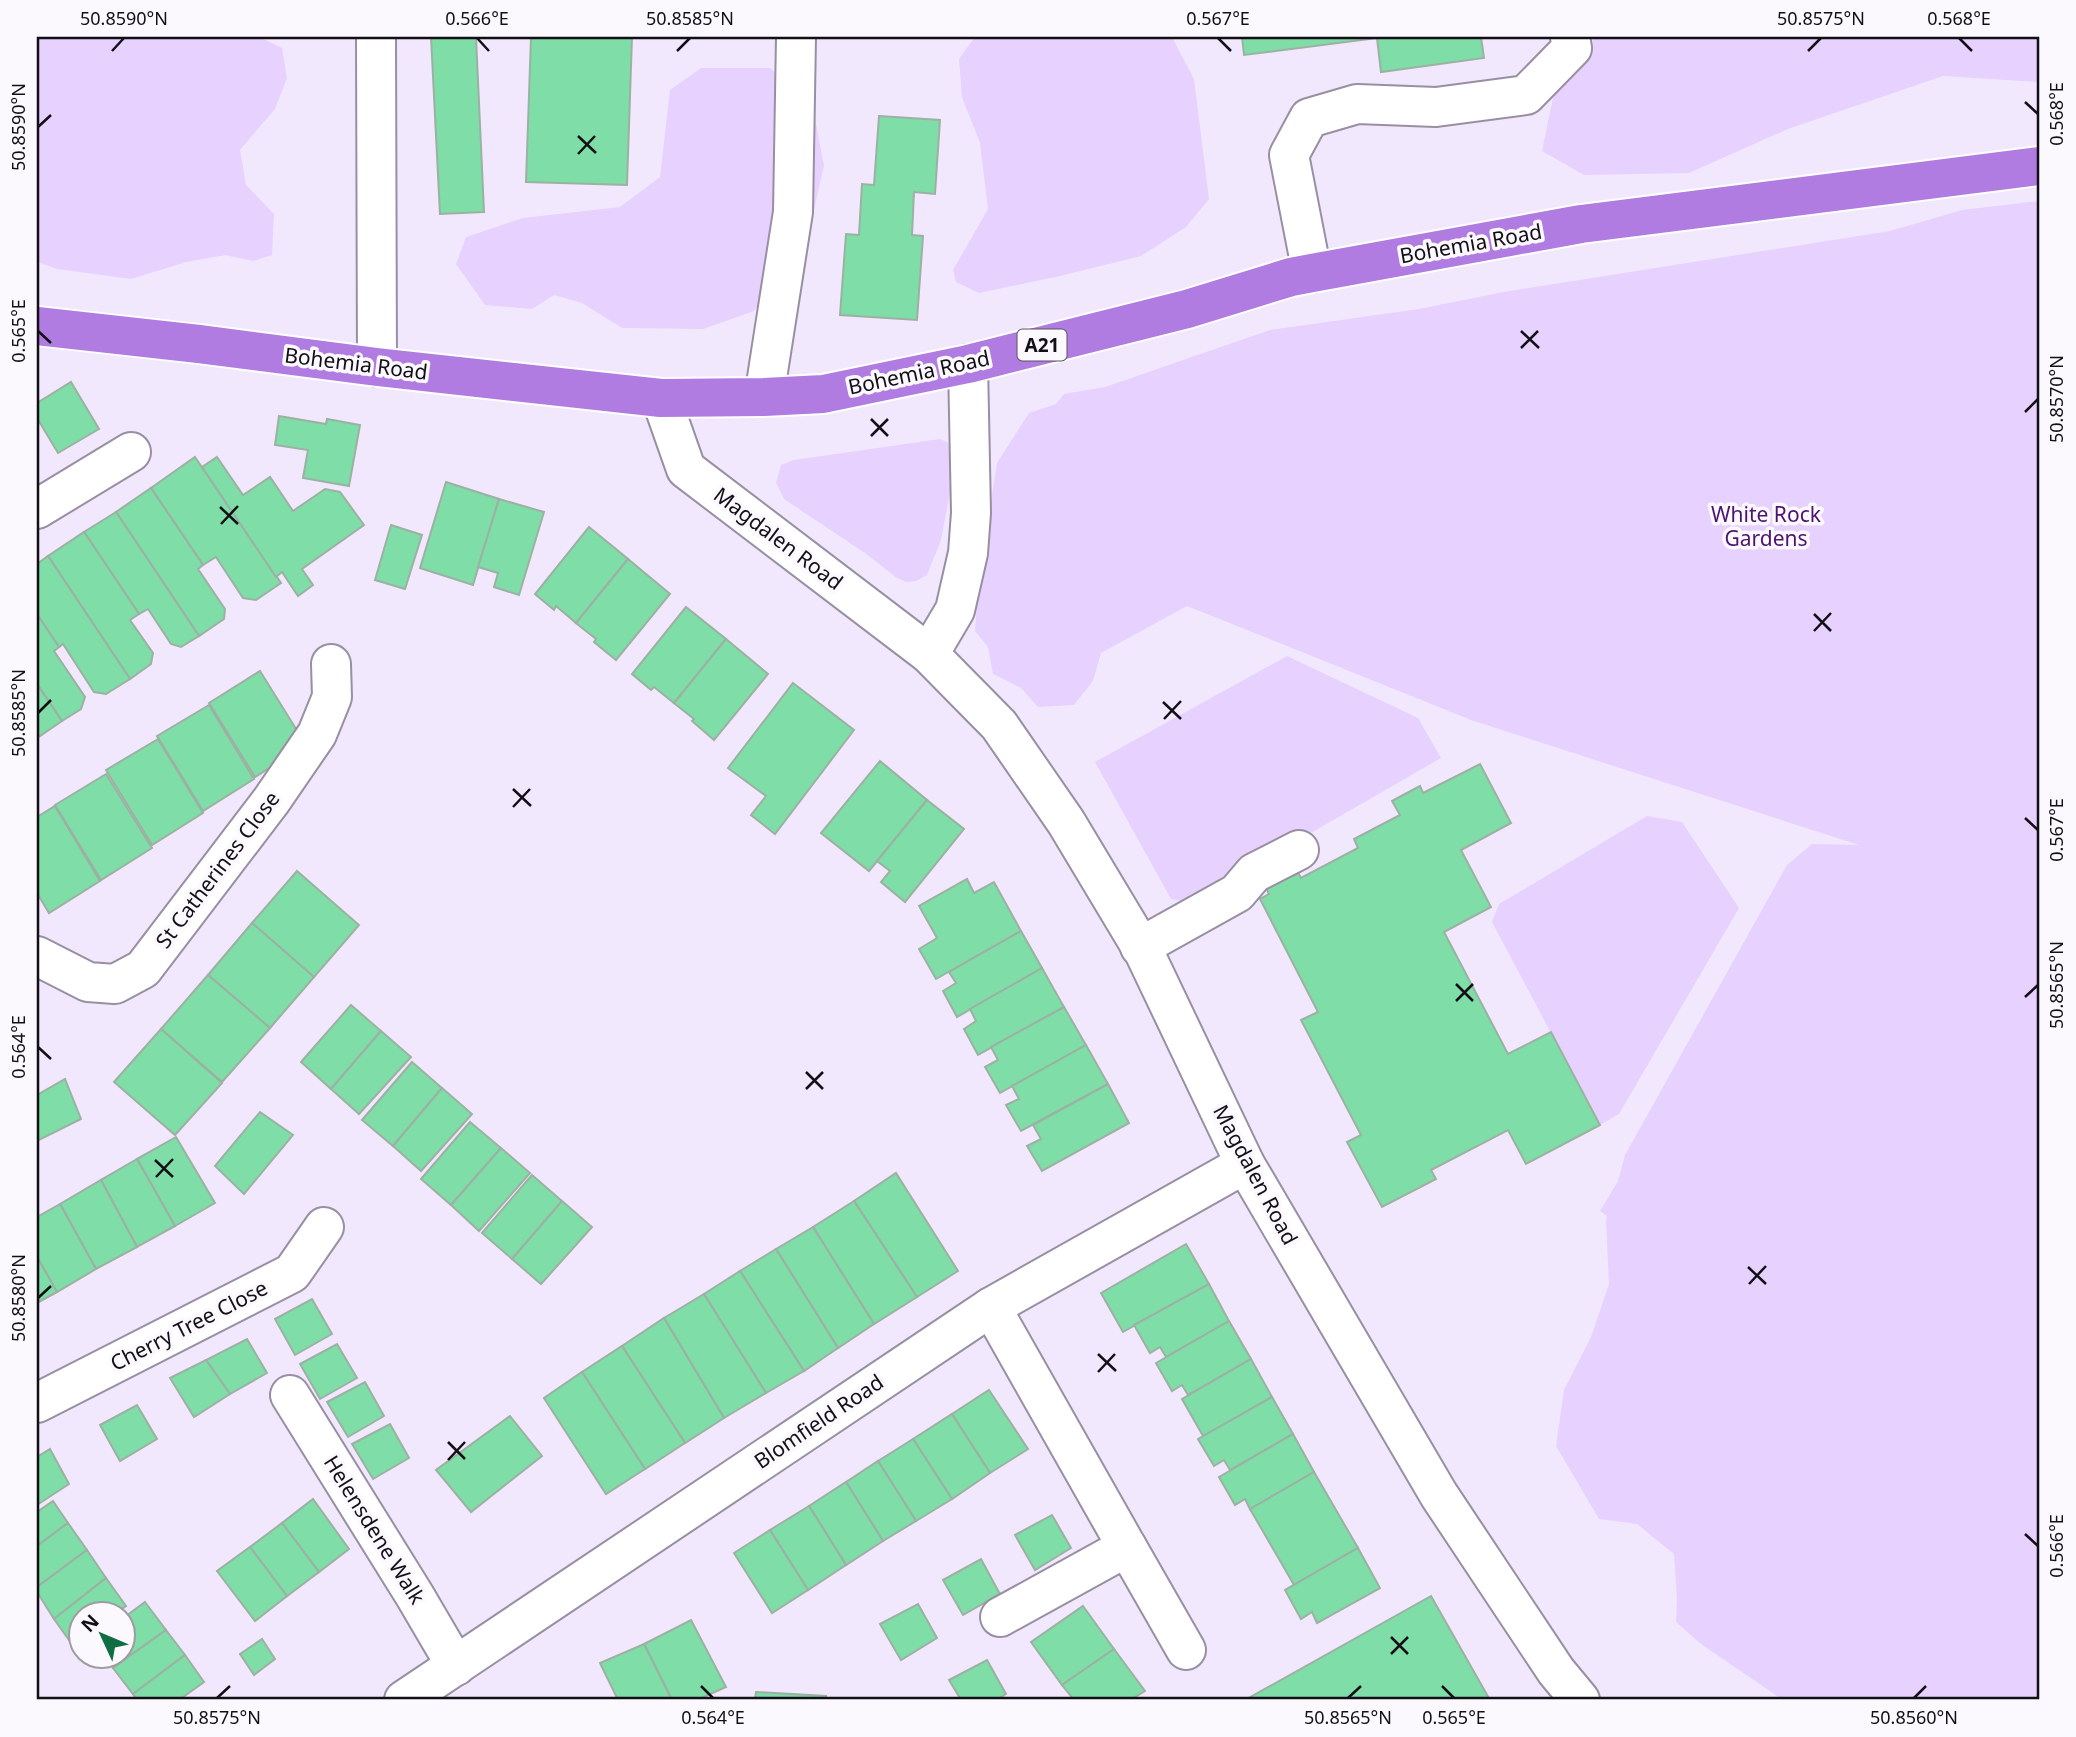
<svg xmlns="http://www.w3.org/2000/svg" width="2076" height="1737" viewBox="0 0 2076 1737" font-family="'Noto Sans',sans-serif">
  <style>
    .green { fill: #e7d1fe }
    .building { fill: #7fdda7; stroke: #9cb1a3; stroke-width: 2 }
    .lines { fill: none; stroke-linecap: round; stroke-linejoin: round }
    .minor-casing { stroke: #988fa2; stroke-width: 42 }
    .highway-casing { stroke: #fff; stroke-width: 42 }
    .minor { stroke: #fff; stroke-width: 38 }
    .highway { stroke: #b17ce1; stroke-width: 38 }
    .ticks { fill: none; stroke: #120f16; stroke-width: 2.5 }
    .labels { text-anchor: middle; stroke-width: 7; stroke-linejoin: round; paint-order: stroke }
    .shield { fill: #fbf9fd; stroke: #58555b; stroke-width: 2 }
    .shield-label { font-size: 19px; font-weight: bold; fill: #120f16 }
    .street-label { font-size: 21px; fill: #120f16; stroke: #fbf9fd }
    .park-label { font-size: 21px; fill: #4c1371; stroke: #fbf9fd }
    .neatline { fill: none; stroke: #120f16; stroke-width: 2.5 }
    .ticks-label { font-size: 18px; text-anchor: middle; fill: #120f16 }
  </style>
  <rect width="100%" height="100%" fill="#f2e8fd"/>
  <g class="green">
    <path d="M37 37H259L282 48 287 78 275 109 240 150 246 185 274 214 272 255 253 261 225 255 186 262 131 279 57 269 37 262Z"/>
    <path d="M975 37H1172L1194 79 1209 199 1186 227 1141 256 1060 276 979 293 956 282 953 270 988 209 980 143 962 97 959 59Z"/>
    <path d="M1593 37H2039V82L1943 76 1788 129 1689 173 1584 175 1542 151 1554 93 1592 50Z"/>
    <path d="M701 68H770L812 103 824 166 806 244 754 311 703 329 622 328 582 303 554 295 532 309 485 305 456 264 466 237 523 218 620 207 660 177 670 90Z"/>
    <path d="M2039 201V1700H1783L1701 1644 1676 1622 1677 1599 1674 1554 1637 1524 1599 1519 1556 1446 1564 1390 1591 1337 1609 1284 1606 1221 1607 1216 1600 1211 1618 1181 1625 1155 1787 865 1812 844 1859 845 1471 720 1187 606 1101 653 1093 681 1074 705 1038 707 1021 688 993 674 988 647 975 631 979 579 997 463 1029 413 1056 404 1064 394 1105 387 1270 330 1419 309 1509 291 1890 231 1962 210Z"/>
    <path d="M940 439 947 442 954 453 955 466 941 540 927 575 916 581 906 582 897 578 865 553 784 499 776 483 781 465 794 460Z"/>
    <path d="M1287 656 1418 718 1441 758 1189 903 1171 899 1095 762Z"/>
    <path d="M1647 816 1682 822 1739 908 1619 1114 1600 1125 1492 922 1499 904Z"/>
  </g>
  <g class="building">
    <path d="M431 37H476L484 212 440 214Z"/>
    <path d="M531 37H632L627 185 526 182Z"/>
    <path d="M1242 37H1481L1484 58 1381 72 1377 38 1244 55Z"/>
    <path d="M879 116 940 120 935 194 914 192 912 235 923 236 917 320 840 315 846 234 859 235 862 184 874 185Z"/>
    <path d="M71 382 99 429 58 453 37 418V403Z"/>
    <path d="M279 416 326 424 327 419 360 425 349 486 303 478 308 450 275 445Z"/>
    <path d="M195 457 281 583 256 600 243 598 216 557 203 565 151 488Z"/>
    <path d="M217 457 243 495 270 477 293 511 325 489 340 492 364 525 302 569 313 585 298 596 282 572 276 577 202 467Z"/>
    <path d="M446 482 499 499 473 585 420 568Z"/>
    <path d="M151 488 203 565 198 569 225 609 224 619 199 636 116 512Z"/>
    <path d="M499 499 544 512 519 595 494 587 498 573 478 567Z"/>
    <path d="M116 512 199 636 181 647 171 644 148 609 139 614 84 532Z"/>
    <path d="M391 525 422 535 405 589 375 580Z"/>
    <path d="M589 527 628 559 576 623 556 606 554 610 535 594Z"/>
    <path d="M84 532 139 614 130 620 153 653 151 664 130 679 48 556Z"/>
    <path d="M48 556 130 679 106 694 94 692 63 644 59 647 37 614V564Z"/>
    <path d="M628 559 670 594 616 660 594 642 596 639 576 623Z"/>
    <path d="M686 607 726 639 674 703 654 687 651 690 632 674Z"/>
    <path d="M37 614 59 647 54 651 85 697 81 709 62 721 37 684Z"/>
    <path d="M726 639 768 674 714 740 692 721 694 719 674 703Z"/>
    <path d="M260 671 306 745 255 777 209 703Z"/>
    <path d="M793 683 854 730 775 834 751 815 766 796 728 768Z"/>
    <path d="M37 684 62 721 37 738Z"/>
    <path d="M209 705 254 779 203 811 157 736Z"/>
    <path d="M158 739 203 813 152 845 106 770Z"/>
    <path d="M880 761 927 800 869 871 821 833Z"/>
    <path d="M1480 764 1511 823 1461 850 1491 907 1444 932 1508 1054 1551 1032 1600 1125 1526 1164 1508 1130 1431 1170 1436 1179 1382 1207 1347 1142 1361 1135 1301 1020 1318 1012 1260 899 1269 894 1264 884 1295 867 1301 878 1358 848 1354 839 1400 815 1392 801 1420 786 1423 793Z"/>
    <path d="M106 774 152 848 101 880 55 805Z"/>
    <path d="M927 800 964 829 905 902 881 882 890 871 877 861Z"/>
    <path d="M55 806 100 881 49 913 37 893V817Z"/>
    <path d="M297 871 359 925 314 977 252 923Z"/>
    <path d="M967 879 974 893 994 882 1021 931 936 979 919 949 937 938 919 906Z"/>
    <path d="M252 923 314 977 270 1028 208 975Z"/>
    <path d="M1021 931 1042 968 957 1017 943 991 956 983 949 972Z"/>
    <path d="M1042 968 1064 1007 978 1055 964 1029 976 1021 970 1009Z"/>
    <path d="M208 975 270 1028 222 1082 161 1029Z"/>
    <path d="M351 1005 381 1031 331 1089 301 1062Z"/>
    <path d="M1064 1007 1086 1045 1000 1093 985 1067 998 1060 991 1047Z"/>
    <path d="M161 1029 222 1083 175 1135 114 1082Z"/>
    <path d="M381 1031 411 1057 359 1114 331 1089Z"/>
    <path d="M1086 1045 1108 1084 1021 1131 1006 1105 1019 1099 1012 1086Z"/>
    <path d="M412 1062 442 1088 393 1146 362 1120Z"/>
    <path d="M65 1079 81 1119 37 1141V1095Z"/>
    <path d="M1108 1084 1129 1123 1042 1171 1027 1146 1041 1139 1033 1125Z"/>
    <path d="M442 1088 472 1114 421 1171 393 1146Z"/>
    <path d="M260 1112 293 1135 244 1194 215 1166Z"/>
    <path d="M470 1122 501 1148 451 1205 421 1179Z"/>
    <path d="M176 1137 215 1203 175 1226 137 1159Z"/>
    <path d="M501 1148 530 1173 479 1231 451 1205Z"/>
    <path d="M137 1159 175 1226 137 1247 101 1180Z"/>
    <path d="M896 1173 958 1271 917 1297 854 1201Z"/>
    <path d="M532 1175 562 1201 512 1259 482 1233Z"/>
    <path d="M101 1180 137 1247 96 1269 60 1204Z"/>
    <path d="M562 1201 592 1227 541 1284 512 1259Z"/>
    <path d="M854 1201 917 1297 874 1324 813 1227Z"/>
    <path d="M60 1204 96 1269 57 1292 37 1257V1217Z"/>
    <path d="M813 1227 874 1324 838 1348 776 1249Z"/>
    <path d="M1186 1244 1209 1284 1123 1332 1101 1293Z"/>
    <path d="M776 1249 838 1348 804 1371 740 1271Z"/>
    <path d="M37 1257 57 1292 37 1303Z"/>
    <path d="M740 1271 804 1371 766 1393 704 1294Z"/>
    <path d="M1209 1284 1229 1321 1166 1357 1160 1347 1150 1353 1134 1325Z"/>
    <path d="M704 1294 766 1393 724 1418 664 1318Z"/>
    <path d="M312 1299 332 1334 295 1355 275 1319Z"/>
    <path d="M664 1318 724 1418 685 1443 622 1346Z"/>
    <path d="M1229 1321 1251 1359 1188 1395 1182 1385 1172 1391 1156 1363Z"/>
    <path d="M247 1339 267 1373 230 1394 206 1360Z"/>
    <path d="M337 1344 357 1378 320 1399 300 1364Z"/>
    <path d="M622 1346 685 1443 645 1469 582 1372Z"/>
    <path d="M1251 1359 1272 1397 1203 1436 1182 1399Z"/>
    <path d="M206 1360 230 1394 194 1417 170 1378Z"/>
    <path d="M582 1372 645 1469 606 1494 544 1398Z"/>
    <path d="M365 1382 384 1416 348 1437 327 1402Z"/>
    <path d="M989 1390 1028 1449 990 1473 952 1414Z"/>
    <path d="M1272 1397 1293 1434 1230 1470 1224 1460 1214 1466 1198 1439Z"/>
    <path d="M137 1405 157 1439 120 1461 100 1425Z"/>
    <path d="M952 1414 990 1473 952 1499 913 1439Z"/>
    <path d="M510 1416 542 1456 471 1512 436 1470Z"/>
    <path d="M390 1424 409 1458 373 1479 352 1444Z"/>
    <path d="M1293 1434 1314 1472 1250 1509 1245 1499 1235 1505 1219 1477Z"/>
    <path d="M913 1439 952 1499 916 1521 878 1461Z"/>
    <path d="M50 1449 69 1484 37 1505V1457Z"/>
    <path d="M878 1461 916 1521 883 1541 846 1482Z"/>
    <path d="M1314 1472 1358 1548 1294 1585 1250 1509Z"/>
    <path d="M846 1482 883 1541 846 1565 809 1506Z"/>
    <path d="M313 1499 349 1549 319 1572 282 1523Z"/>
    <path d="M53 1501 68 1523 37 1546V1512Z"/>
    <path d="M809 1506 846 1565 808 1590 770 1530Z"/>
    <path d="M1052 1515 1071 1548 1035 1570 1015 1535Z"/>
    <path d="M68 1523 87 1550 37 1587V1546Z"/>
    <path d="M282 1523 319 1572 287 1596 250 1547Z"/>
    <path d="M770 1530 808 1590 772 1613 734 1553Z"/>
    <path d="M250 1547 287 1596 255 1621 217 1571Z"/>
    <path d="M1358 1548 1380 1588 1317 1623 1312 1612 1301 1619 1285 1590Z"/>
    <path d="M87 1550 106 1578 54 1619 37 1592V1587Z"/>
    <path d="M981 1559 1000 1594 963 1615 943 1580Z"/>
    <path d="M106 1578 126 1606 115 1614H80V1642L74 1647 54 1619Z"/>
    <path d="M1431 1596 1490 1700H1245Z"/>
    <path d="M145 1602 166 1630 113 1668 104 1656H122V1619Z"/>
    <path d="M918 1604 937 1638 901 1660 880 1624Z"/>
    <path d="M1083 1606 1114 1649 1062 1685 1031 1642Z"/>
    <path d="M691 1620 726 1687 697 1700H672L644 1644Z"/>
    <path d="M166 1630 185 1655 133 1694 113 1668Z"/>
    <path d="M262 1639 275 1659 254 1675 240 1654Z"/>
    <path d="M644 1644 672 1700H618L600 1663Z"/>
    <path d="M1114 1649 1145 1691 1130 1700H1074L1062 1685Z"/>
    <path d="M185 1655 204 1682 179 1700H137L133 1694Z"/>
    <path d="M987 1660 1006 1694 996 1700H961L949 1680Z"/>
    <path d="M756 1692 826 1696V1700H755Z"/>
  </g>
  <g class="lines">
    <g class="minor-casing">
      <g id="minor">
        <path d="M376 37 377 367"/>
        <path d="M1312 273 1289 155 1309 118 1357 104 1436 107 1526 95 1572 48 1570 37"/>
        <path d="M764 397 793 212 796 37"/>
        <path d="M661 398 686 469 929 654 999 725 1066 822 1144 952 1245 1164 1439 1495 1556 1671 1580 1700"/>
        <path d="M37 509 131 452"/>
        <path d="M929 654 955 610 968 553 971 513 968 364"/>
        <path d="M1140 947 1237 893 1254 873 1299 850"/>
        <path d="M37 956 88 982 115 984 143 969 271 801 317 734 332 697 331 664"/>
        <path d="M991 1307 1127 1547 1000 1617"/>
        <path d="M290 1395 415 1596 456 1666"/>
        <path d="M37 1403 292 1273 324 1227"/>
        <path d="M1127 1547 1186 1650"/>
        <path d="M404 1700 991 1307 1245 1164"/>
      </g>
    </g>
    <g class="highway-casing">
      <path id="highway" d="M37 326 199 344 377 367 661 398 764 397 823 394 968 364 1187 309 1291 277 1312 273 1581 224 2039 166"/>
    </g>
    <use href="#minor" class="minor"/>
    <use href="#highway" class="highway"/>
  </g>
  <path class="ticks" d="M477 38 489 51M1218 38 1231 51M1959 38 1972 51M112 51 124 38M677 51 690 38M1808 51 1821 38M2025 102 2038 114M38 127 51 115M578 136 596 153M578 154 595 136M38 331 51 343M1521 331 1539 348M1521 348 1538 331M2025 412 2038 399M871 419 888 436M871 436 888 419M220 507 238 524M221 524 238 506M1814 614 1831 631M1814 631 1831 613M1163 702 1181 719M38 713 51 700M1164 719 1181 701M513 789 531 806M513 807 530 789M2025 818 2038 830M1456 984 1473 1001M2025 997 2038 985M1456 1001 1473 984M38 1047 51 1059M806 1072 823 1089M806 1089 823 1072M155 1160 173 1177M156 1177 173 1159M1748 1267 1766 1284M1749 1284 1766 1266M38 1298 51 1286M1098 1354 1116 1371M1098 1372 1115 1354M448 1442 465 1459M448 1460 465 1442M2025 1534 2038 1546M1391 1637 1408 1654M1391 1654 1408 1637M701 1686 713 1698M1442 1686 1454 1698M217 1698 230 1686M1348 1698 1361 1686M1914 1698 1926 1686"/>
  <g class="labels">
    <rect class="shield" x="1017.5" y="329.5" width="49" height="31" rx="5"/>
    <g class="shield-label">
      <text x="1042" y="352">A21</text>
    </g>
    <g class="street-label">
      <text transform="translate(1471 244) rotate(-10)" y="7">Bohemia Road</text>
      <text transform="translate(356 364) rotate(7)" y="7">Bohemia Road</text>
      <text transform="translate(919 373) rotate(-12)" y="7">Bohemia Road</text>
      <text transform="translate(778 539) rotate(37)" y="7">Magdalen Road</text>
      <text transform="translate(218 870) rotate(-53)" y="7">St Catherines Close</text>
      <text transform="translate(1255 1175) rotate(62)" y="7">Magdalen Road</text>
      <text transform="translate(189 1326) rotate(-27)" y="7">Cherry Tree Close</text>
      <text transform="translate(819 1422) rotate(-34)" y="7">Blomfield Road</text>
      <text transform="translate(374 1530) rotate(58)" y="7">Helensdene Walk</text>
    </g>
    <g class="park-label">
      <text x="1766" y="522">White Rock<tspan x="1766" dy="24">Gardens</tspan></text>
    </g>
  </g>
  <rect width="2076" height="1737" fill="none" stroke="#fbf9fd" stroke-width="77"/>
  <g transform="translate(102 1635) rotate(314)"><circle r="33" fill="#fbf9fd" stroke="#9e9ba1" stroke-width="2"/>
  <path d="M0-5L12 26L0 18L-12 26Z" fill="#0f6e43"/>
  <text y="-10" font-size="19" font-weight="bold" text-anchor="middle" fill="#120f16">N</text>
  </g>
  <rect x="38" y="38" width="2000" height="1660" class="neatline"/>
  <g class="ticks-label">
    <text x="124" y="25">50.8590°N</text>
    <text x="477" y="25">0.566°E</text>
    <text x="690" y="25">50.8585°N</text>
    <text x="1218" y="25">0.567°E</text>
    <text x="1821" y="25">50.8575°N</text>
    <text x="1959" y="25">0.568°E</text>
    <text transform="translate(2057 114) rotate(-90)" y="6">0.568°E</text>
    <text transform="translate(19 127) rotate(-90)" y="6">50.8590°N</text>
    <text transform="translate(19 331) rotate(-90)" y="6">0.565°E</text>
    <text transform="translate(2057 399) rotate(-90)" y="6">50.8570°N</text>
    <text transform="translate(19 713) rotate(-90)" y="6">50.8585°N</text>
    <text transform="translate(2057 830) rotate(-90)" y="6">0.567°E</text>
    <text transform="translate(2057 985) rotate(-90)" y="6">50.8565°N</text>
    <text transform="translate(19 1047) rotate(-90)" y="6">0.564°E</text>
    <text transform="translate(19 1298) rotate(-90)" y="6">50.8580°N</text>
    <text transform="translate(2057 1546) rotate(-90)" y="6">0.566°E</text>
    <text x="217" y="1724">50.8575°N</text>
    <text x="713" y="1724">0.564°E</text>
    <text x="1348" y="1724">50.8565°N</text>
    <text x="1454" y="1724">0.565°E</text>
    <text x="1914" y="1724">50.8560°N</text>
  </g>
</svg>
